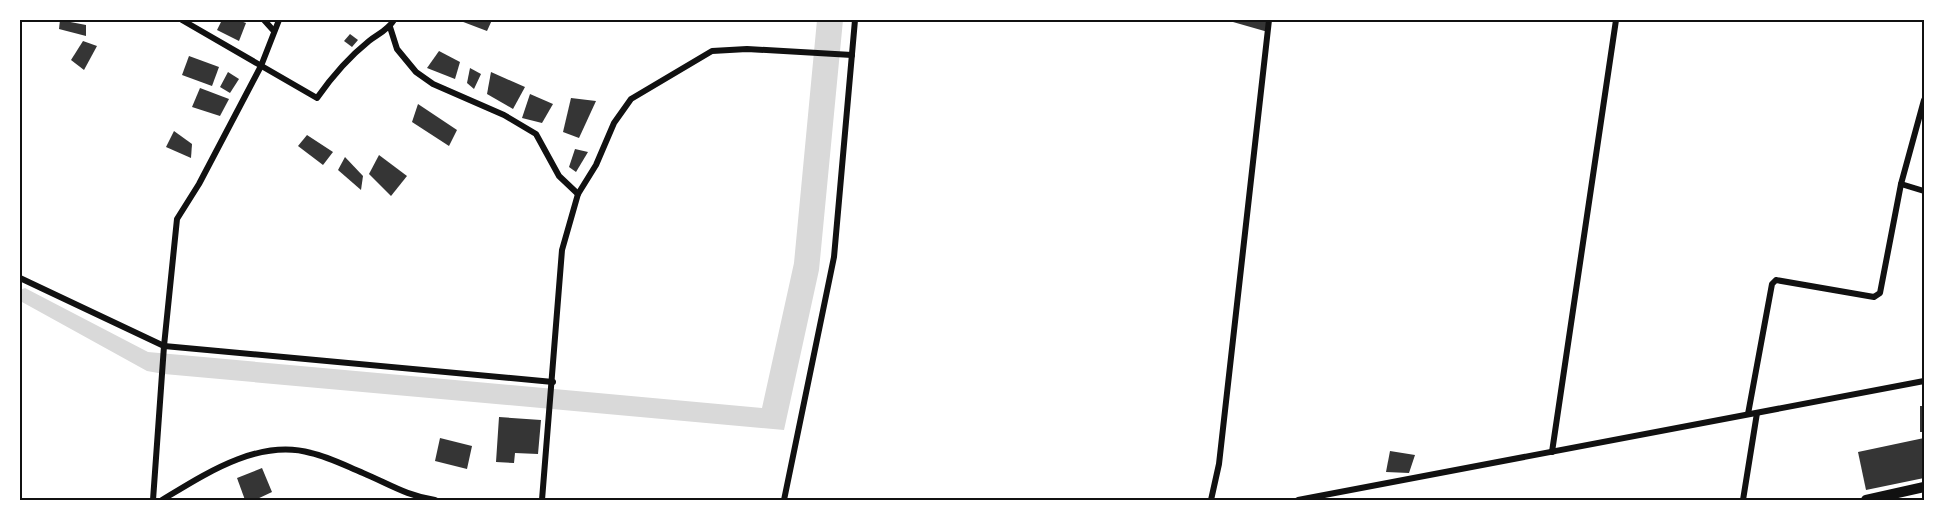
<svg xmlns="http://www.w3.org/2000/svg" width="1944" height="520" viewBox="0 0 1944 520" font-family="'Open Sans',sans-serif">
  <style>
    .water { fill: #d9d9d9 }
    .building { fill: #353535 }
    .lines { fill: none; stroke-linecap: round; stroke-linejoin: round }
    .minor { stroke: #111; stroke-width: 6 }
    .secondary { stroke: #111; stroke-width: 10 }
    .neatline { fill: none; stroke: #111; stroke-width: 2 }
  </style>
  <rect width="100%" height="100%" fill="#fff"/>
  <path class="water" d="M817 20H843L819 270 784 430 164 374 147 371 22 302 20 290 25 288 148 352 762 408 794 263Z"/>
  <g class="building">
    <path d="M60 20 86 25V36L59 29Z"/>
    <path d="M222 20H238L246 23 239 41 217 30Z"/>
    <path d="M458 20H492L487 31Z"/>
    <path d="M1226 20H1269L1268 32Z"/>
    <path d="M350 34 358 40 352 47 344 41Z"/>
    <path d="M83 41 97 46 84 70 71 60Z"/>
    <path d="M439 51 460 62 455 79 427 68Z"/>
    <path d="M189 56 219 67 212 86 182 75Z"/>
    <path d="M470 68 481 74 474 89 467 83Z"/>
    <path d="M228 72 239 79 230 93 220 87Z"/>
    <path d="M491 72 525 87 513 109 487 94Z"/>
    <path d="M200 88 229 99 220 116 192 107Z"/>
    <path d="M530 94 553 104 542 123 522 118Z"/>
    <path d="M571 98 596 101 579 138 563 132Z"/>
    <path d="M418 104 457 130 449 146 412 122Z"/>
    <path d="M174 131 192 144 191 158 166 147Z"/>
    <path d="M307 135 333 152 323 165 298 146Z"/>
    <path d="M575 149 588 152 576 172 569 167Z"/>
    <path d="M379 155 407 176 391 196 369 174Z"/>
    <path d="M345 157 363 176 361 190 338 170Z"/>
    <rect x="1920" y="406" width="4" height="26"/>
    <path d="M499 417 541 420 538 454 515 453 514 463 496 462Z"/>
    <path d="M440 438 472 446 467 469 435 461Z"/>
    <path d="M1924 438V478L1866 490 1858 452Z"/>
    <path d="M1390 451 1415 455 1409 473 1386 472Z"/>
    <path d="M262 468 272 492 255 500H245L237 478Z"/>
  </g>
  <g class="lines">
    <g class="minor">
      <path d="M182 20 317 98C331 78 349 57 369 41 378 34 388 30 394 20"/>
      <path d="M264 20 273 30"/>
      <path d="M390 27 397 49 416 72 433 84 504 115 536 134 559 176 578 194"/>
      <path d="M1901 184 1924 191"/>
      <path d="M20 278 164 346 553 382"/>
      <path d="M1748 414 1772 284 1776 280 1874 297 1880 293 1901 184 1924 100"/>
      <path d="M1552 452 1616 20"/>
      <path d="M153 500 164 346 177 219 199 184 261 66 279 20"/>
      <path d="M162 500C205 474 259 438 311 453 329 457 346 466 363 473 389 484 407 496 435 500"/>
      <path d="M542 500 562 250 578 194 596 165 614 123 631 99 712 51 747 49 852 55"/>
      <path d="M784 500 834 257 855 20"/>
      <path d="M1211 500 1219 464 1269 20"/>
      <path d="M1298 500 1924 381"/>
      <path d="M1743 500 1757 413"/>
    </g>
    <path class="secondary" d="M1866 500 1924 487"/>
  </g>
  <rect width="1944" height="520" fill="none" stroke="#ffffff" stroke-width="42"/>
  <rect x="21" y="21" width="1902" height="478" class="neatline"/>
</svg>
